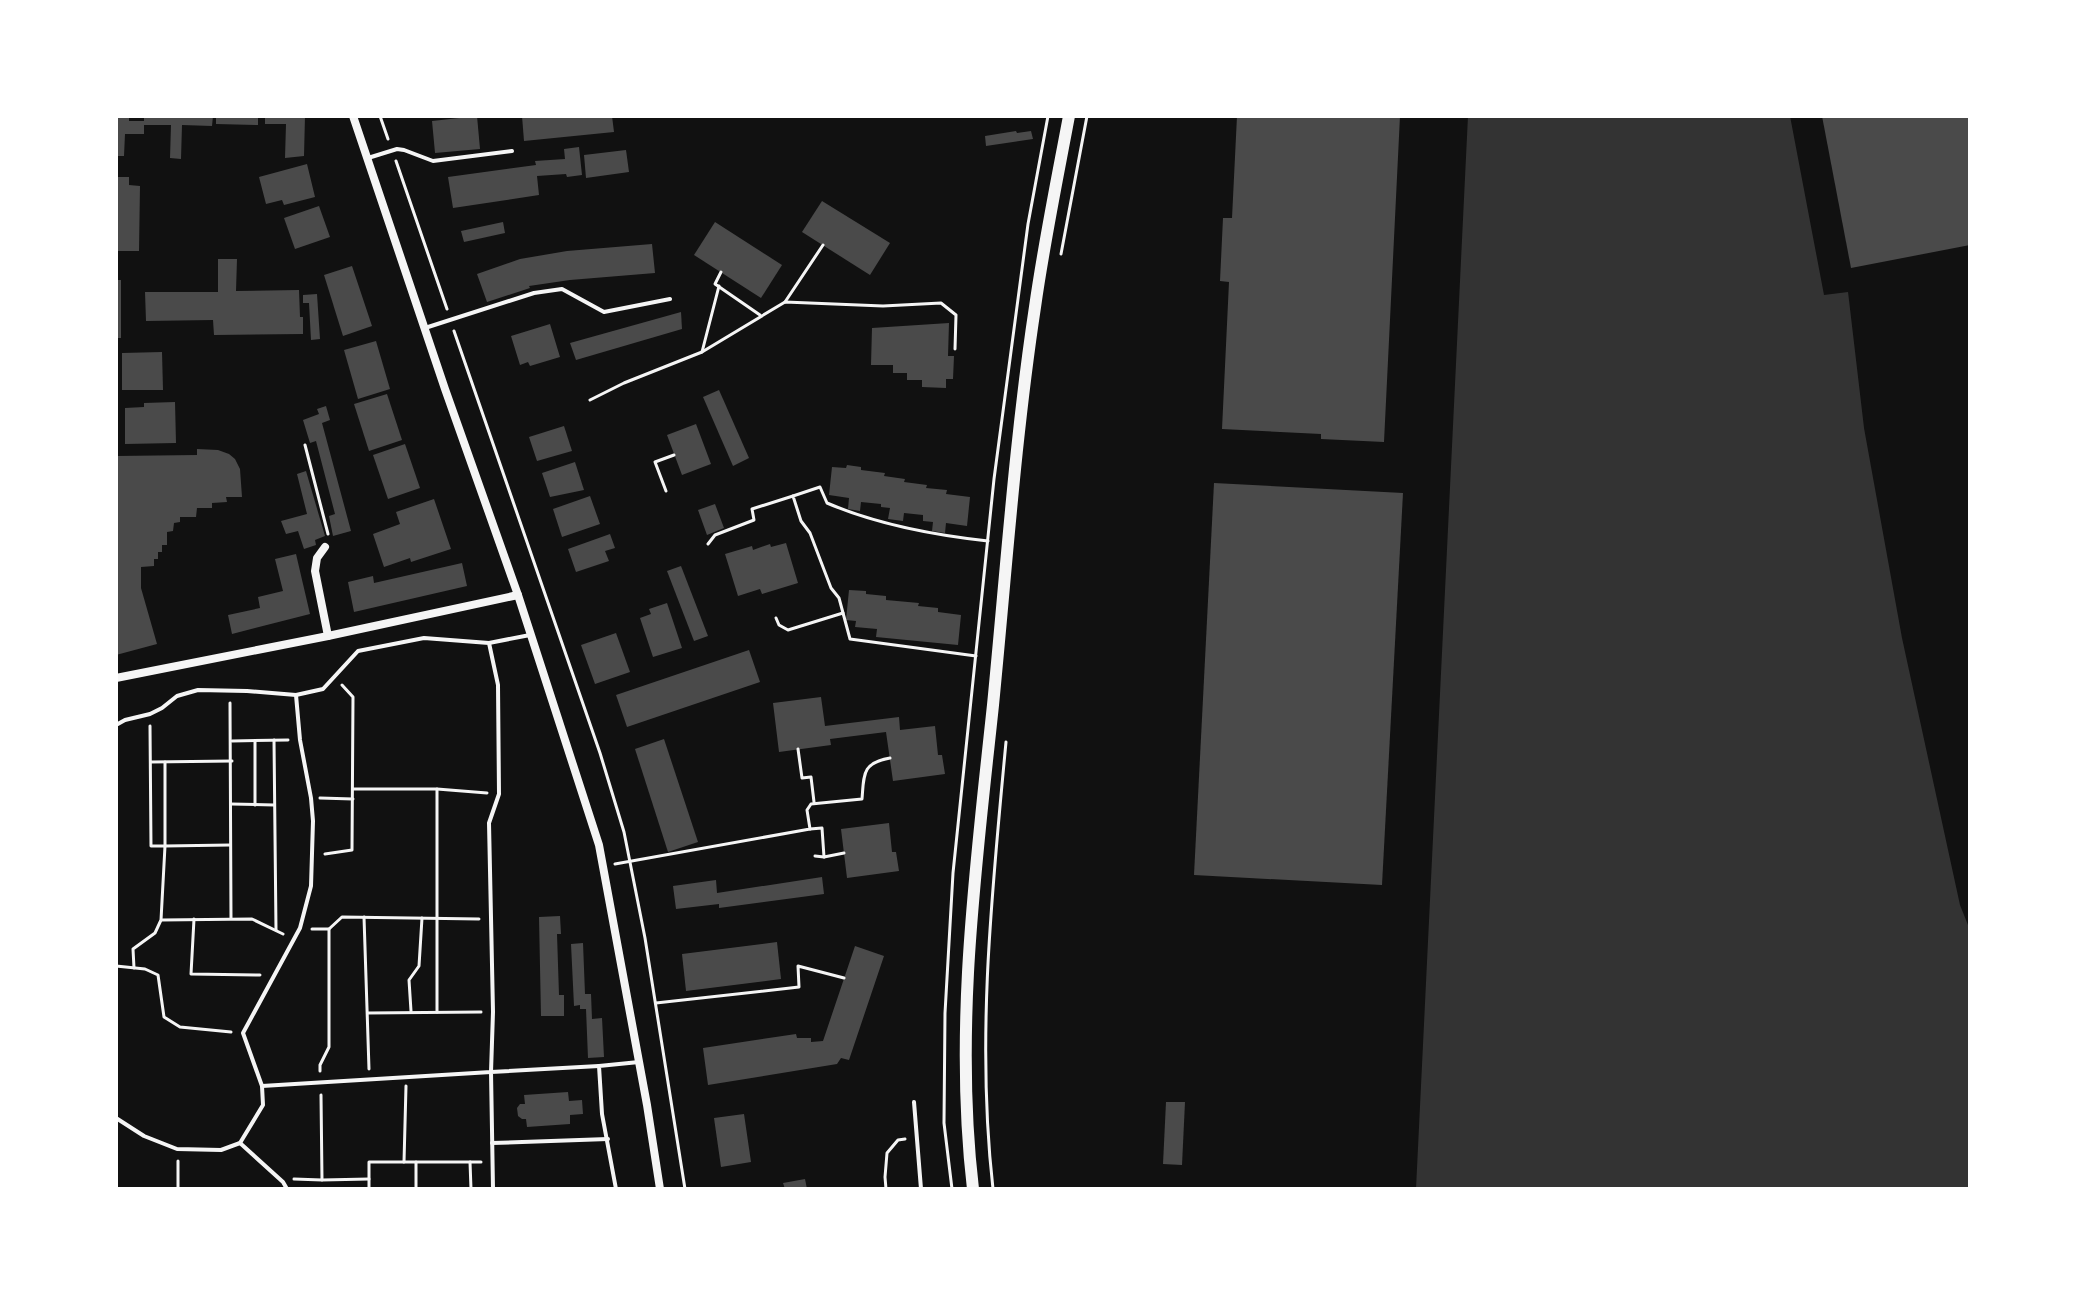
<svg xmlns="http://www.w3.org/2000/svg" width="2086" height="1305" viewBox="0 0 2086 1305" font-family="'Roboto Condensed',sans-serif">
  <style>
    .water { fill: #333 }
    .building { fill: #4a4a4a }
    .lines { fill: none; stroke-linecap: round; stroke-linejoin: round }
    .path { stroke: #f5f5f5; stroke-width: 3 }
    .service { stroke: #f5f5f5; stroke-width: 4 }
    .minor { stroke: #f5f5f5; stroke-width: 8 }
    .primary { stroke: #f5f5f5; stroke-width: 12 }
  </style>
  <rect width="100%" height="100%" fill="#111"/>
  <path class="water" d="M1468 116H1790L1824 295 1848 292 1864 428 1902 638 1960 905 1970 930V1189H1416Z"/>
  <g class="building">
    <path d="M116 116H129V121H144V116H213L212 126 182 125 181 159 170 158 171 125H144V134H125L124 156H116Z"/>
    <path d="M216 116H258V125L216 124Z"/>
    <path d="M265 116H305L304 156 285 158 286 124H265Z"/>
    <path d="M477 116 480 149 435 153 432 121Z"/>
    <path d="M522 116H612L614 132 524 141Z"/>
    <path d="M1237 116H1400L1384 442 1321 439V434L1222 429 1229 282 1220 281 1223 218H1232Z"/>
    <path d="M1822 116H1970V245L1851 268Z"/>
    <path d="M1016 131 1017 133 1031 131 1033 139 986 146 985 136Z"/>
    <path d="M579 147 582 175 567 177 566 174 537 176 539 195 453 208 448 177 536 165 535 161 565 159 564 149Z"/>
    <path d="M626 150 629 172 586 178 584 155Z"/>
    <path d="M307 164 315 197 284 205 282 200 266 204 259 177Z"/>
    <path d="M116 177H129V185L140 186 139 251H116Z"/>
    <path d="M822 201 890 243 870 275 802 232Z"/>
    <path d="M319 206 330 237 295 249 284 218Z"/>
    <path d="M503 222 505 233 464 242 461 231Z"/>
    <path d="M715 222 782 265 761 298 694 255Z"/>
    <path d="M652 244 655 273 570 280 529 286 530 288 487 302 477 274 520 259 567 251Z"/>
    <path d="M218 259H237L236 291 299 290 300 317H303V334L214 335 213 320 146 321 145 292H218Z"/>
    <path d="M352 266 372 326 343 336 324 275Z"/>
    <rect x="116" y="280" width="5" height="58"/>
    <path d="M317 294 320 339 311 340 309 303H303V295Z"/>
    <path d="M681 312 682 329 576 360 570 343Z"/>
    <path d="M949 323 948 356H954L953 379H946V388L922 387V380H907V373H893V365H871L872 328Z"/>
    <path d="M550 324 560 357 530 366 528 362 520 365 511 336Z"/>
    <path d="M376 341 390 389 358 399 344 350Z"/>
    <path d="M162 352 163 390H122V353Z"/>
    <path d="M719 390 749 458 733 466 703 397Z"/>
    <path d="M387 394 402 440 369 451 354 404Z"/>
    <path d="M175 402 176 443 125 444V408L144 407V403Z"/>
    <path d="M326 406 330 420 322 423 351 531 333 536 329 516 335 514 316 441 310 443 303 420 319 414 317 409Z"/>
    <path d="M696 424 711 464 682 475 667 435Z"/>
    <path d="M564 426 572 451 537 461 529 437Z"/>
    <path d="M405 444 420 488 388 499 373 455Z"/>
    <path d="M197 449 218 450 229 454 235 459 240 469 242 497H226L227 502 212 503V508H197L196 517H180V522L174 523 173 531 167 532V545H162V552H158V559H154V566L141 567V588L157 644 116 655V456L197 455Z"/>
    <path d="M575 462 584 490 550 497 542 473Z"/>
    <path d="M847 465 861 467V470L885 473 884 476 905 479 904 482 927 485 926 488 947 490 946 494 970 497 967 526 946 523 945 533 932 531 933 522 923 521V515L904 513 903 521 888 519 890 508 881 507V504L861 502 860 511 848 509 849 498 829 495 832 467 846 468Z"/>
    <path d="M306 471 325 536 315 540 316 545 304 549 298 531 286 534 281 521 307 514 297 474Z"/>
    <path d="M1214 483 1403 493 1382 885 1194 875Z"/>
    <path d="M590 496 600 524 562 537 553 509Z"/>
    <path d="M434 499 451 549 411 562 410 558 384 567 373 534 400 524 396 512Z"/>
    <path d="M715 504 724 528 707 535 698 510Z"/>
    <path d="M610 534 615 548 605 551 609 561 576 572 568 549Z"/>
    <path d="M786 543 798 583 762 594 760 589 738 596 725 554 752 546 753 550 770 544 771 547Z"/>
    <path d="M296 554 310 614 232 634 228 615 260 608 258 597 283 591 275 559Z"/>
    <path d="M462 563 467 586 354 612 348 582 373 576 374 583Z"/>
    <path d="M681 566 708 636 694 641 667 571Z"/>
    <path d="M849 590 866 591V594L886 596V600L919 603 918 606 938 608V612L961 615 958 645 876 637 877 629 855 627 856 621 846 620Z"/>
    <path d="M667 603 682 648 653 657 640 618 651 614 649 609Z"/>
    <path d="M616 633 630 672 595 684 581 645Z"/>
    <path d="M749 650 760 682 627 727 616 695Z"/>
    <path d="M821 697 825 726 899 717 900 730 935 726 938 755H942L945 774 893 781 886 732 830 739 831 745 779 752 773 703Z"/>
    <path d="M664 739 698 842 668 852 635 749Z"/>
    <path d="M889 823 892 852H896L899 871 847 878 841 829Z"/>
    <path d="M822 877 824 894 719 908V904L676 909 673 886 716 880 717 893Z"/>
    <path d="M560 916 561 934H557L559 995H564V1016H541L539 917Z"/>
    <path d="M777 942 781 979 686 991 682 954Z"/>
    <path d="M583 943 585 994H591L592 1019 602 1018 604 1057 588 1058 586 1009H580V1005L574 1006 571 944Z"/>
    <path d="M855 946 884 956 849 1060 841 1058 837 1064 708 1085 703 1048 796 1034 797 1038H811V1042L823 1041Z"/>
    <path d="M568 1092 569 1101 582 1100 583 1114 570 1115V1124L527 1127 526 1119H522L518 1116 517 1108 520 1104H525L524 1095Z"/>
    <path d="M1166 1102H1185L1182 1165 1163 1164Z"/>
    <path d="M744 1114 751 1162 721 1167 714 1118Z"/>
    <path d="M805 1179 807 1189H785L783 1183Z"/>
  </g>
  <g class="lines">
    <g class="path">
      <path d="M380 116 388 139"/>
      <path d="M396 161 447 309"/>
      <path d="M1061 254 1087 116"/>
      <path d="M721 272 715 284 760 315"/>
      <path d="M785 302 823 245"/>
      <path d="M454 331 600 753 624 832 645 938 685 1189"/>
      <path d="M702 352 719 286"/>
      <path d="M590 400 624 383 702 352 785 302 883 306 941 303 956 315 955 349"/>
      <path d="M305 445 328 534"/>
      <path d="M666 491 655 462 674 455"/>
      <path d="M708 544 715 535 754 520 752 509 793 496"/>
      <path d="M776 618 779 625 788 630 843 613"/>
      <path d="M976 656 850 639 839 598 831 588 810 533 801 521 793 496 820 487 827 503C878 525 933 535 988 541"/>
      <path d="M230 703 231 918"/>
      <path d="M274 740 276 930"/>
      <path d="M232 741 288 740"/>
      <path d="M798 749 802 778 811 777 814 802"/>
      <path d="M151 762 232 761"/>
      <path d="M165 762V846L230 845"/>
      <path d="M353 789H437L487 793"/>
      <path d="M437 789V1012"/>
      <path d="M320 798 353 799"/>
      <path d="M231 804 274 805"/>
      <path d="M255 805V741"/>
      <path d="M810 829 822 828 824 857 844 853"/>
      <path d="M325 854 352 850 353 697 342 685"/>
      <path d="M815 856 824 857"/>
      <path d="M615 864 810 829 807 810 811 804 862 799C864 774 862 763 890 758"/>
      <path d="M364 917 369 1069"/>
      <path d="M194 919 191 974 260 975"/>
      <path d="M162 920 252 919 283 934"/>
      <path d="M312 929H329L342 917 479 919"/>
      <path d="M116 966 145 969 158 975 164 1017 180 1027 231 1032"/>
      <path d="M134 968 133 949 155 933 161 920 165 846H151L150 726"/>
      <path d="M656 1003 799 987 798 966 844 978"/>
      <path d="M411 1011 409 980 419 966 422 918"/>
      <path d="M368 1013 481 1012"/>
      <path d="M320 1071V1065L329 1047V929"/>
      <path d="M178 1161V1189"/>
      <path d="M404 1162 406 1086"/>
      <path d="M416 1162V1189"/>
      <path d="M470 1162 471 1189"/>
      <path d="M294 1179 322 1180 321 1095"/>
      <path d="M322 1180 369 1179"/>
      <path d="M369 1189V1162H481"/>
      <path d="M886 1189 885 1177 887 1153 898 1140 905 1139"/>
      <path d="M952 1189 944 1123 945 1013 953 873 994 479 1028 224 1048 116"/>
      <path d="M993 1189C976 1040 992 891 1006 742"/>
    </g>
    <g class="service">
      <path d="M368 158 397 149 404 150 433 161 512 151"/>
      <path d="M425 328 534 293 562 289 604 312 670 299"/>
      <path d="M489 643 530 635"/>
      <path d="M116 725 125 720 150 714 162 708 177 696 198 690 247 691 296 695 323 689 358 651 424 638 489 643 498 685 499 794 489 823 493 1012 491 1072 262 1086"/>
      <path d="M914 1102 921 1189"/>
      <path d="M116 1118 144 1136 177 1149 221 1150 240 1143 263 1105 262 1086 243 1033 300 928 311 886 313 821 311 798 300 740 296 695"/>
      <path d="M240 1143 283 1182 287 1189"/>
      <path d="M492 1143 608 1139"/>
      <path d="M493 1189 491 1072 599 1066"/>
      <path d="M616 1189 602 1114 599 1066 639 1062"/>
    </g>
    <g class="minor">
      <path d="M353 116 445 389 518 595 599 845 647 1105 660 1189"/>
      <path d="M325 547 317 558 315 571 328 636"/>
      <path d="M116 678 328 636 518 595"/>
    </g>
    <path class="primary" d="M973 1189C954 1028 976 866 993 705 1006 573 1015 439 1035 307 1044 243 1057 180 1069 116"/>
  </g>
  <rect width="2086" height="1305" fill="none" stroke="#ffffff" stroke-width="236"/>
</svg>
